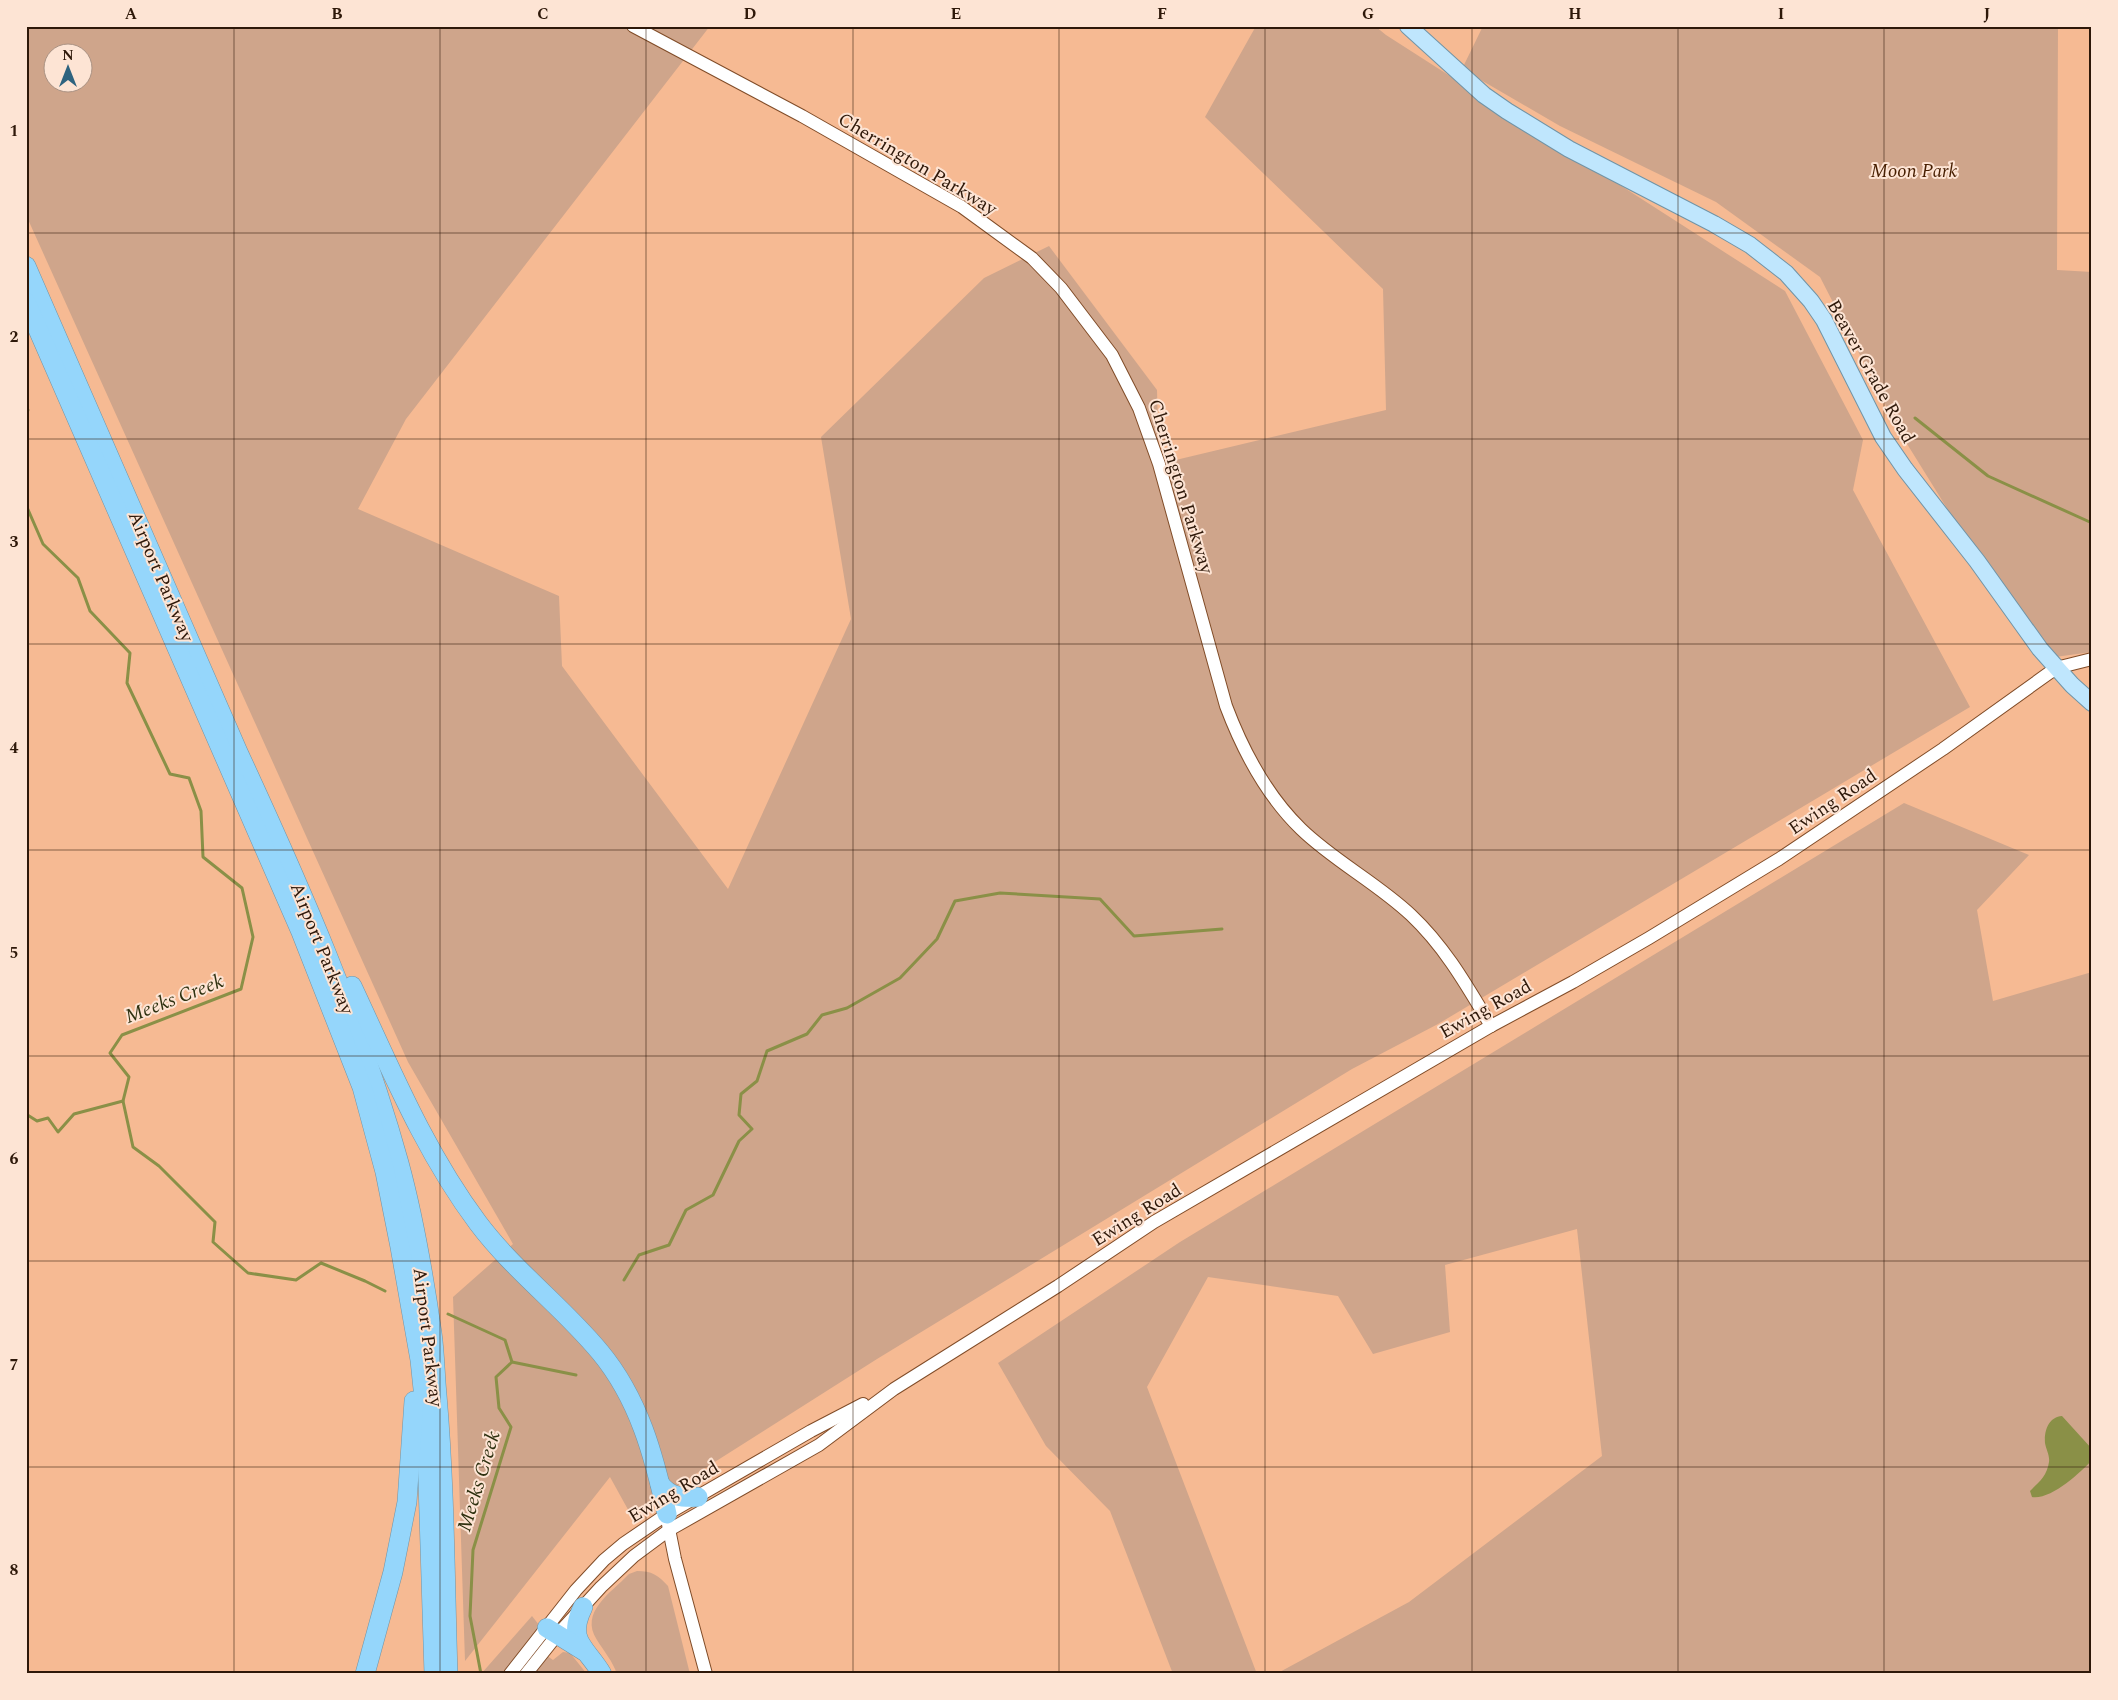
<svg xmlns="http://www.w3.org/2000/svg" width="2118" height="1700" viewBox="0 0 2118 1700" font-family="Spectral,serif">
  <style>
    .green { fill: #cfa58b; fill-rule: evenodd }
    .water { fill: #8a9047 }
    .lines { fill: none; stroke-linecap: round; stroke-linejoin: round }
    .stream { stroke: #8a9047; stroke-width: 3 }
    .minor-casing { stroke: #804c28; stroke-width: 14 }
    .major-casing { stroke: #7194a6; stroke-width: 18 }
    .highway-casing { stroke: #7194a6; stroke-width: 20 }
    .minor { stroke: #fff; stroke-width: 12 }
    .major { stroke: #bfe6fd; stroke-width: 16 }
    .highway { stroke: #95d6fb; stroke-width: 19 }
    .grid { fill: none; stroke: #2e1809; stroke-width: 1; stroke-opacity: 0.55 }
    .labels { text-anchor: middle; stroke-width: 4; stroke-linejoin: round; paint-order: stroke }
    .street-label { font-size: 19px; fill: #2e1809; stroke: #fde4d4 }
    .park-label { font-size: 19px; font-style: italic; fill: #471e00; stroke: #fde4d4 }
    .water-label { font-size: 20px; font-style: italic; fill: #2e3110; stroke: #fde4d4 }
    .neatline { fill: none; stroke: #2e1809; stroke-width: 2 }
    .grid-label { font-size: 16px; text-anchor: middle; font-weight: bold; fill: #2e1809 }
  </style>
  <rect width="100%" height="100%" fill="#f6ba93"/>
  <g class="green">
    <path d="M26 26H710L406 419 358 509 559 596 562 666 728 889 851 619 821 437 984 278 1049 246 1157 390 1159 464 1386 410 1383 289 1205 117 1256 26H1375L1386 35 1785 291 1863 440 1853 490 1970 707 1438 1024 1352 1069 877 1359 631 1515 610 1477 465 1661 453 1297 513 1244 408 1062 26 215ZM52 52H82V82H52Z"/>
    <path d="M1483 26H2058L2057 270 2092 272V652L2055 657 1958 526 1899 431 1820 277 1716 202 1560 126 1462 69Z"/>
    <path d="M1904 803 2029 855 1977 910 1993 1001 2092 972V1674H1276L1409 1602 1602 1456 1577 1229 1445 1265 1450 1332 1373 1354 1338 1296 1208 1277 1147 1387 1257 1674H1173L1110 1511 1046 1446 998 1363 1180 1242Z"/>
    <path d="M637 1571C652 1571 658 1575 668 1586L690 1674H617C613 1662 604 1651 597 1640 579 1612 611 1593 629 1574Z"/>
    <path d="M532 1616 539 1625 529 1643 553 1660 563 1652 570 1653 587 1674H481Z"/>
  </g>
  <path class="water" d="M2062 1416 2092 1449V1460C2080 1473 2051 1500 2032 1497L2030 1491C2039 1482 2047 1476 2049 1462 2050 1456 2046 1449 2045 1443 2044 1430 2049 1417 2062 1416Z"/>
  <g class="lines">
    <g class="stream">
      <path d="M26 408 28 410 26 415"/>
      <path d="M1915 418 1988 476 2092 523"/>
      <path d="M26 505 43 544 78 578 90 611 130 653 127 683 170 774 189 778 201 811 203 857 242 888 253 937 241 989 122 1035 110 1053 129 1077 123 1101 133 1147 159 1166 215 1222 213 1242 248 1273 296 1280 321 1263 365 1281 385 1291"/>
      <path d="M26 1114 37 1121 48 1118 58 1132 74 1114 123 1101"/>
      <path d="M624 1280 639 1255 669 1245 686 1210 713 1195 739 1141 752 1129 739 1115 741 1094 757 1081 767 1051 807 1034 822 1015 847 1008 900 978 937 939 955 901 1000 893 1100 899 1134 936 1222 929"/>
      <path d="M448 1314 505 1340 512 1362 496 1377 499 1408 511 1427 473 1550 470 1616 481 1674"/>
      <path d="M512 1362 576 1375"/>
    </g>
    <g class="minor-casing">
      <g id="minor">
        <path d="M633 26 802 116 962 207 1032 258 1061 288 1112 355 1139 408 1159 464 1226 706C1243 751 1266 795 1301 829 1334 861 1377 883 1411 915 1445 947 1467 986 1491 1026"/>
        <path d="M668 1524 675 1559 706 1674"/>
        <path d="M510 1674 576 1590 604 1560 623 1544 667 1514 811 1431 863 1404"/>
        <path d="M526 1674 557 1635 601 1587 634 1556 669 1530 819 1445 894 1389 1058 1286 1154 1222 1491 1026 1573 982 1649 938 1779 859 1943 749 2056 668 2092 659"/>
      </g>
    </g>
    <g class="major-casing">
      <path id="major" d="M1408 26 1484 95 1507 111 1569 149 1714 224 1750 245 1786 273 1811 301 1824 320 1883 437 1905 469 1977 561 2040 649 2072 685 2092 703"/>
    </g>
    <g class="highway-casing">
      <g id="highway">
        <path d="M26 266 238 752C300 886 360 1022 399 1163 414 1218 424 1277 432 1333 435 1354 435 1375 437 1395 445 1488 445 1581 448 1674"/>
        <path d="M26 302 301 932 362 1087 385 1172 400 1247 420 1360 426 1418 434 1674"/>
        <path d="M352 986C390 1067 424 1151 478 1223 514 1271 562 1306 600 1352 639 1399 654 1456 667 1514"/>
        <path d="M660 1484C670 1497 682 1498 698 1497"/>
        <path d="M583 1607C566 1641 586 1647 602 1674"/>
        <path d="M547 1628 584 1651"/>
        <path d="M365 1674 393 1572 407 1502 414 1401"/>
      </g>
    </g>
    <use href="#minor" class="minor"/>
    <use href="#major" class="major"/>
    <use href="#highway" class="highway"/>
  </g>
  <path class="grid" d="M234 26V1674M440 26V1674M646 26V1674M853 26V1674M1059 26V1674M1265 26V1674M1472 26V1674M1678 26V1674M1884 26V1674M26 233H2092M26 439H2092M26 644H2092M26 850H2092M26 1056H2092M26 1261H2092M26 1467H2092"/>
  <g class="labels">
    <g class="street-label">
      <text transform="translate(918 163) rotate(31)" y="7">Cherrington Parkway</text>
      <text transform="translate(1872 371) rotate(61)" y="7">Beaver Grade Road</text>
      <text transform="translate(1182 486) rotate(73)" y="7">Cherrington Parkway</text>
      <text transform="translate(162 576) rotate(67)" y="7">Airport Parkway</text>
      <text transform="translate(1832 801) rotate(-34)" y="7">Ewing Road</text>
      <text transform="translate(323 948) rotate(68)" y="7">Airport Parkway</text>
      <text transform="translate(1485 1008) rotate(-29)" y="7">Ewing Road</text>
      <text transform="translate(1136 1214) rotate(-32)" y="7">Ewing Road</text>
      <text transform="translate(429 1337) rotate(83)" y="7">Airport Parkway</text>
      <text transform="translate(673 1491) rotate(-31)" y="7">Ewing Road</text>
    </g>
    <g class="park-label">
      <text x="1914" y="177">Moon Park</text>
    </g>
    <g class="water-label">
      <text transform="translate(174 998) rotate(-21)" y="7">Meeks Creek</text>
      <text transform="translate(478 1481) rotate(-73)" y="7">Meeks Creek</text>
    </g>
  </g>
  <rect width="2118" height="1700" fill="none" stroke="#fde4d4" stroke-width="55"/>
  <g transform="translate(68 68)"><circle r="24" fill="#fde4d4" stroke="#aa9283"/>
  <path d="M0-4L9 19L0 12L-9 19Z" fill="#2e637f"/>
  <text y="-8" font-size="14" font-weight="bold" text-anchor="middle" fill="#2e1809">N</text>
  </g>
  <rect x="28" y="28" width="2062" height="1644" class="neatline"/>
  <g class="grid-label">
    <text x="131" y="19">A</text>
    <text x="337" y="19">B</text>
    <text x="543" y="19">C</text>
    <text x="750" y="19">D</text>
    <text x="956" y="19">E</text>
    <text x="1162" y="19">F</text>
    <text x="1368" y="19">G</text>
    <text x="1575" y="19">H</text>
    <text x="1781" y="19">I</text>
    <text x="1987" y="19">J</text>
    <text x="14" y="136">1</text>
    <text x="14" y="342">2</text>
    <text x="14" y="547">3</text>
    <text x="14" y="753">4</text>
    <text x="14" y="958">5</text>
    <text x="14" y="1164">6</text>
    <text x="14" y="1370">7</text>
    <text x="14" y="1575">8</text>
  </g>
</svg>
